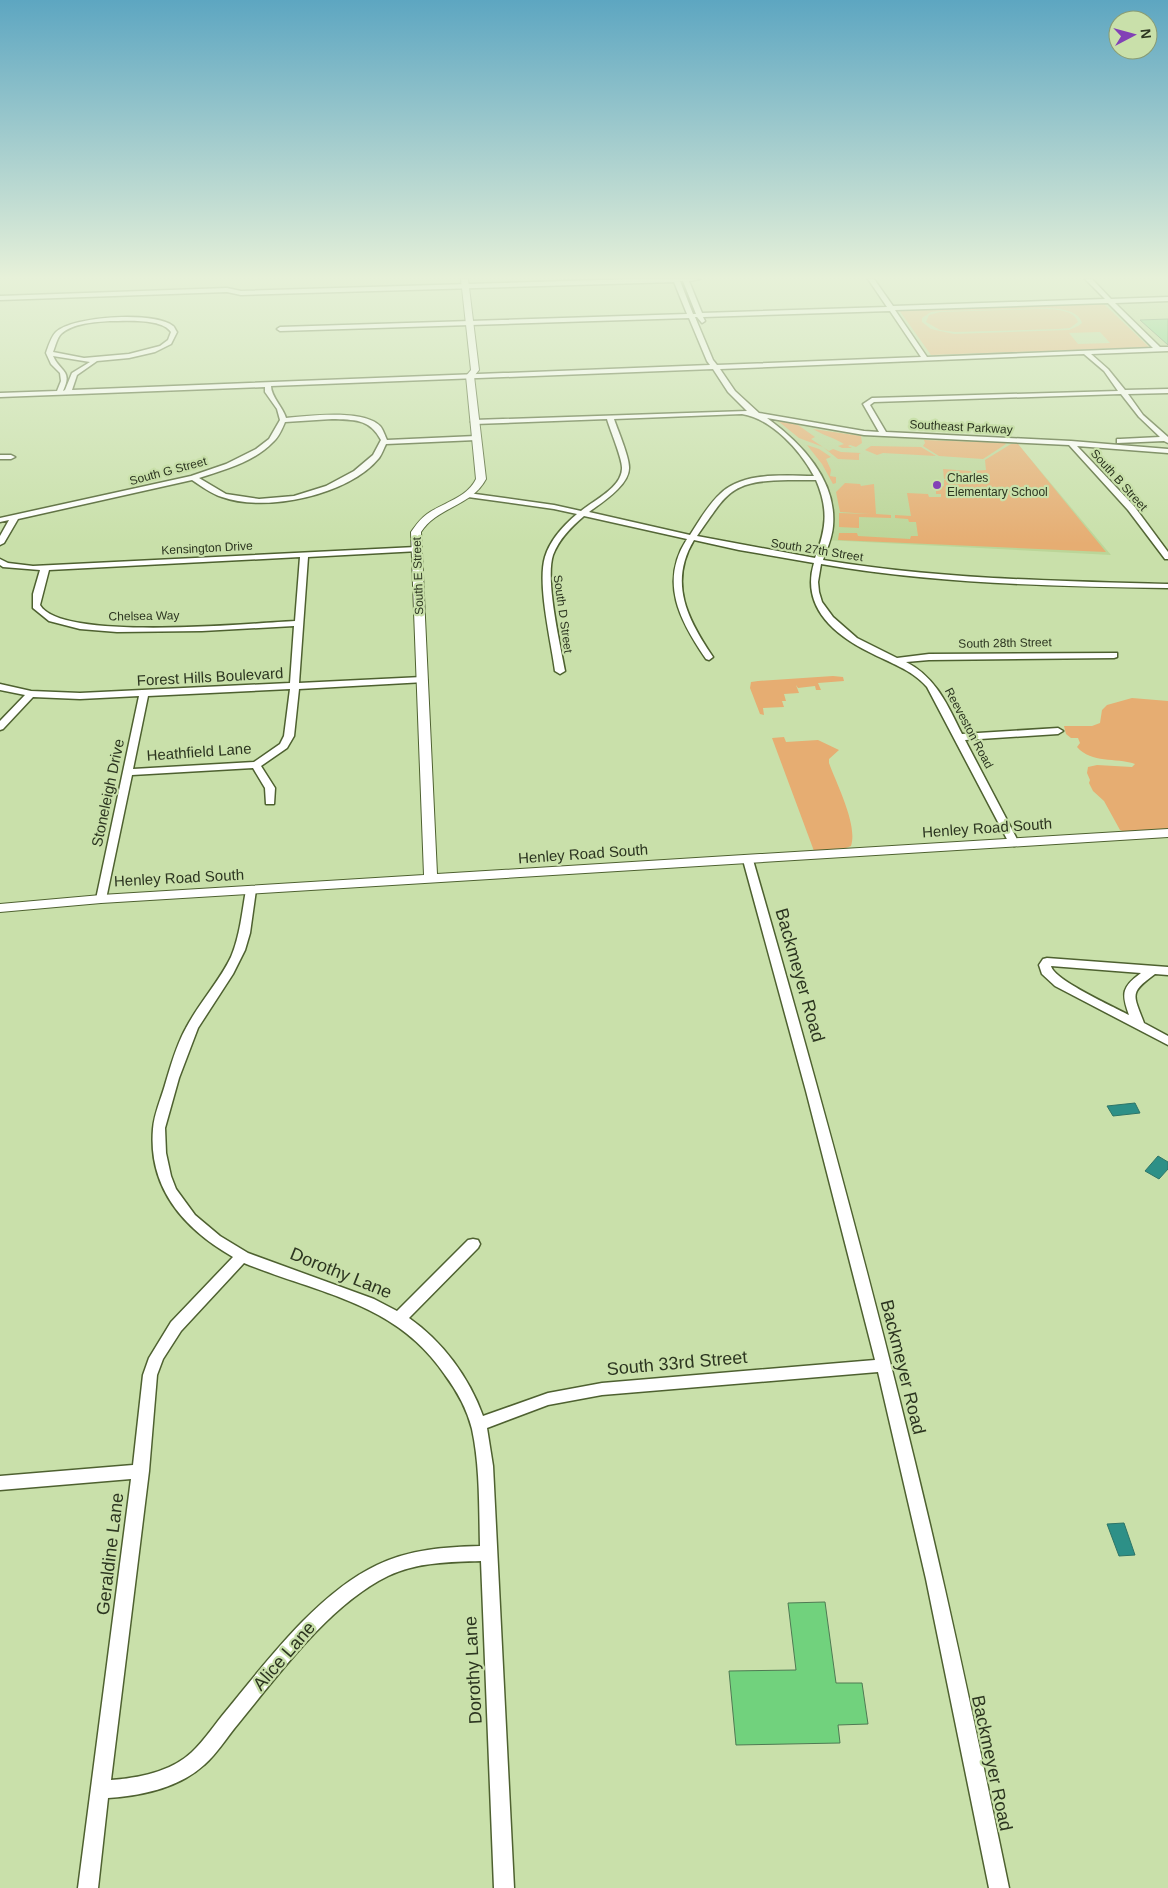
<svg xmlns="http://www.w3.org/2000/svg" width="1168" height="1888" viewBox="0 0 1168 1888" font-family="Arial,sans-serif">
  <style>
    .built { fill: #bbd598 }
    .green { fill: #e6ad72; fill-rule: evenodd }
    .water { fill: #2d9087; stroke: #2d7568 }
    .building { fill: #71d27d; stroke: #4f7a53 }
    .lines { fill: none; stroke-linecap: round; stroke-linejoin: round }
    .minor-casing { stroke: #4e6130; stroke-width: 3 }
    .tertiary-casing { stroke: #4e6130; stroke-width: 2 }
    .minor { fill: #fff; fill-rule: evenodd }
    .tertiary { fill: #fff; fill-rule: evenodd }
    .poi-dot { fill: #8241b6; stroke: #c9e0aa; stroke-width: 2 }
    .labels { text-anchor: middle; stroke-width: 4.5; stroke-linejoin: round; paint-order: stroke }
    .far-street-label { font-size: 12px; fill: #2c3520; stroke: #c9e0aa }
    .far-poi-label { font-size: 12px; fill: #2c3520; stroke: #c9e0aa; text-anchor: start }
    .street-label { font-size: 15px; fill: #2c3520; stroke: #c9e0aa }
    .near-street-label { font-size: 18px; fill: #2c3520; stroke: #c9e0aa }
  </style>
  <rect width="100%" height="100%" fill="#c9e0aa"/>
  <g class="built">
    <path d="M1168 299V349L925 358 890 308Z"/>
    <path d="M754 413 864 433 1018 444 1111 555 826 540 823 487 793 442Z"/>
  </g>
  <g class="green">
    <path d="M1104 304 1149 347 931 355 899 310ZM1051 308C1062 309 1079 311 1082 323L1078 326 1069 330 954 334 931 329 922 322V318L931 312 940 311ZM1069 333 1100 332 1110 343 1078 344Z"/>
    <path d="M1036 309C1048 309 1074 308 1078 322L1070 328 1058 329 955 332 940 330 926 322 929 315 940 312Z"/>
    <path d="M778 421 798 425 815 437 811 439 829 451 833 449 841 452 861 453 859 454V460L838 459 823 447 799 438Z"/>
    <path d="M813 429 861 436 862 443 856 447 850 445 848 446 852 448H842L838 446 844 444C833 437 824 436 813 429Z"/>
    <path d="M924 440 1005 443 1006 444 983 459 939 456 923 446 925 443Z"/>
    <path d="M1011 444H1018L1106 552 838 540 839 533H857L858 536 910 539 911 536H918L916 522H909L908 519 895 518V515L911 516 907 493 928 494 929 497H941V494H936V486H944V480L956 478 955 473V477L944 479 943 469 971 471 972 473 973 471 986 470 985 460Z"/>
    <path d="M807 445 819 449 831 457 826 459 831 470 830 476 836 477V483L833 484 822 464Z"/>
    <path d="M871 446 921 447 936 456 883 453 877 455 865 450Z"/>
    <path d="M845 483 860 484 861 486 874 484 876 514 891 515V518L859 517V528L839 527V513L870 514 840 512 836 492Z"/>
    <path d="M833 676 843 677 844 681 818 683 821 690H816L815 686 798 688 796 685 799 693 784 694 786 701H782L784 707 763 708 764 715 760 714 750 688 751 682 758 681Z"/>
    <path d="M1132 698 1168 701V829L1125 832 1120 830 1104 801 1093 791 1089 783 1090 780 1087 773 1088 767 1097 765 1132 767 1135 764C1115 757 1092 764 1077 747L1080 743 1078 738H1071L1066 734 1064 726H1092L1100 723 1102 710 1107 705Z"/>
    <path d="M784 737 786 742 818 740 839 750 829 759V763C837 785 858 825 851 846L846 848 814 851 772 738Z"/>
  </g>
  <g class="water">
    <path d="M1135 1103 1140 1113 1113 1116 1107 1106Z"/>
    <path d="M1158 1156 1168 1162V1169L1159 1179 1145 1171Z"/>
    <path d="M1124 1523 1135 1555 1119 1556 1107 1524Z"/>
  </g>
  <g class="building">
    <path d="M1168 319V345L1140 320Z"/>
    <path d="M825 1602 836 1683H862L868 1724 838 1725 840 1743 736 1745 729 1671 796 1670 788 1603Z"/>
  </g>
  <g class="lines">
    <g class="minor-casing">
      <g id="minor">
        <path d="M634 279H700L689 281 702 313 887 307 868 279H874L893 306 1105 299 1085 279H1092L1111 299 1168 297V301L1115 303 1160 347H1168V351L1091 354 1108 369 1125 390 1168 389V393L1128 394 1143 415 1168 437V443L1164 441 1117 443V439H1120L1160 437 1139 417 1121 394 874 402 870 405 886 432 1071 441 1168 449V453L1077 446 1134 506 1168 552V559H1165L1128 510 1069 445 864 435 767 418C801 443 837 480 833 526 832 538 827 549 823 560 937 579 1053 581 1168 584V588C1052 586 936 584 821 564L818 582 819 592 822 602 833 617 857 638 897 658 929 654 1117 653V657L1114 658 929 660 906 662C936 677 948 706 962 734L1058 728 1063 731 1058 734 965 740 1019 843 1018 845 1014 846 1009 843 927 687C911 669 890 663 869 652 833 634 801 606 814 563L739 550 694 540C668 583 688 620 713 657L709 660 706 659C680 621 659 582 687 539L584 516C571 527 559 539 553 555 545 580 560 643 565 671L560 674 555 671C551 641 537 584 545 557 550 540 564 525 577 514L554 509 468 497 464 495 468 493 554 505 581 511C594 500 621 488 622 469 623 460 610 430 607 419L474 424 471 422 474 420 747 411 728 392 713 369 271 386C271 397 283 407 286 418 308 416 363 409 380 426 383 429 385 436 387 440L476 436 480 438 476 440 386 444C384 448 382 454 379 458 349 495 266 513 222 497 212 494 201 486 192 480L18 519 4 543 0 545V536L9 520 0 522V518L191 476 226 464 256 449 269 439 280 420 277 409 265 392V387L0 397V393L57 391 61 381 60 373 51 364 46 353C48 347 51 337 56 332 73 316 155 311 173 326 174 326 176 331 177 332L171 344 155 352 129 358 97 361 77 375 72 390 710 365 707 361 689 318 280 331 277 329 280 327 687 314 674 282 241 295 227 292 0 300V296L227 288 241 291ZM680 281H683L696 314H693ZM1108 303 1153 348 927 357 895 310ZM890 311 921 357 717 365 713 360 695 317H697L702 323 705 321 703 317ZM110 321C125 321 162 318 171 332L168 340 160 346 129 354 84 358 53 352C55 347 57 338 61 334 73 323 95 322 110 321ZM1084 354 1104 371 1118 391 872 398 863 404 879 432 864 431 759 413 735 391 720 369ZM53 356 90 362 72 373 65 390 63 391C73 370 60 372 53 356ZM742 414C772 419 800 450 814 476 785 476 743 471 720 494 708 505 699 521 690 535L589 512C601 503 630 485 629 467 629 456 618 431 614 419ZM332 419C354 420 369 418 381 440L373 455 354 471 326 486 294 496 259 499 226 494 199 478C224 470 254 462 273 442 279 437 282 429 285 422ZM788 480H816C829 510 826 529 815 558L697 536C728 492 730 481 788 480Z"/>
        <path d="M0 455H11L15 457 11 459H0Z"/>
        <path d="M416 547 420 549 419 551 308 557 299 683 422 677 427 680 425 682 299 689 294 736 287 748 261 766 275 788 274 804H266L265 788 253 768 132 775 106 899 101 902 97 901 96 899 139 696 80 699 33 697 3 729 0 730V721L25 695 0 690V684L31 691 80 693 290 683 294 626 202 631 117 632 80 629 49 621 33 608V594L40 570 3 567 0 565V559L8 563 33 566ZM300 557 295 621C252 623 61 642 40 605L49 570ZM290 689 284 736 280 744 254 762 133 769 148 696Z"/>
        <path d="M748 857 753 860C817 1082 878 1304 931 1529 959 1648 984 1768 1009 1888H989L926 1579 878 1372 602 1395 548 1405 487 1428 493 1466 514 1888H494L481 1561C450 1562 417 1562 388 1576 329 1605 279 1674 238 1724 227 1737 217 1754 204 1765 179 1788 140 1796 108 1798L98 1888H78L131 1479 0 1490V1476L133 1465 143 1375 149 1358 171 1322 233 1257C184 1229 148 1188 153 1129 154 1114 161 1099 165 1085 171 1065 176 1046 186 1028 199 1003 219 982 231 957 240 936 242 912 246 890L251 887 256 890 250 933 245 950 233 974 198 1028 179 1078 165 1128 166 1153 171 1176 176 1189 195 1215 220 1236 248 1253 374 1299 397 1311 468 1240 473 1239 478 1240 480 1244 478 1248 409 1318C442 1341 469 1377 483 1416L548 1393 602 1383 875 1360 806 1091 743 860ZM244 1263C319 1294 396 1302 445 1375 457 1391 467 1409 472 1429 480 1466 479 1507 480 1546 445 1547 410 1549 377 1565 318 1593 267 1661 226 1711 215 1724 204 1741 192 1752 171 1772 138 1778 111 1780L149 1471 157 1375 163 1359 181 1331Z"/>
        <path d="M1047 958 1168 967V975L1155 974C1129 993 1133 994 1144 1023L1168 1036V1045L1055 986 1042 974 1039 965 1043 959ZM1051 966 1141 973C1122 987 1121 993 1129 1015 1114 1007 1054 980 1051 966Z"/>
      </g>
    </g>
    <g class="tertiary-casing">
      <path id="tertiary" d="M461 279H468L479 370 474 376 486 479C472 506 437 507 421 532L437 874 1168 829V837L101 903 0 912V904L101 895 424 875 411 532C416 525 420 519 427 514 444 502 467 498 476 479L466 376 471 370Z"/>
    </g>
    <use href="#minor" class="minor"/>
    <use href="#tertiary" class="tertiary"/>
  </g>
  <linearGradient id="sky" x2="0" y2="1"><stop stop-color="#5da6c1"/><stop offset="0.51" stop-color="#e7f1d9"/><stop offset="1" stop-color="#e7f1d9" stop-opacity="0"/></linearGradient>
  <rect width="1168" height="544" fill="url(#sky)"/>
  <circle class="poi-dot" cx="937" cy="485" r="5"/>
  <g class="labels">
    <g class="far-street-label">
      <text transform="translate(961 427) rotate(3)" y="4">Southeast Parkway</text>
      <text transform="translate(168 471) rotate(-15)" y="4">South G Street</text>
      <text transform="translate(1119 480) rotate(48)" y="4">South B Street</text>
      <text transform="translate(207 548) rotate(-3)" y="4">Kensington Drive</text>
      <text transform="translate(817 550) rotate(9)" y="4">South 27th Street</text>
      <text transform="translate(418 576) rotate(-92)" y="4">South E Street</text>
      <text transform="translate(563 614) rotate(82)" y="4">South D Street</text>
      <text transform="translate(144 616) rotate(-1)" y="4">Chelsea Way</text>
      <text transform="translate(1005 643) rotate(-1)" y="4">South 28th Street</text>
      <text transform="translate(969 728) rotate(62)" y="4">Reeveston Road</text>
    </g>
    <g class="far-poi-label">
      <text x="947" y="482">Charles<tspan x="947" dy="14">Elementary School</tspan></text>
    </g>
    <g class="street-label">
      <text transform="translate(210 677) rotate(-3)" y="5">Forest Hills Boulevard</text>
      <text transform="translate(199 752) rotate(-4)" y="5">Heathfield Lane</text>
      <text transform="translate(108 793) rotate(-78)" y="5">Stoneleigh Drive</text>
      <text transform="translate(987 828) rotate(-4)" y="5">Henley Road South</text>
      <text transform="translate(583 854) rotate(-4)" y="5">Henley Road South</text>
      <text transform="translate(179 878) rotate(-3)" y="5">Henley Road South</text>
    </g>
    <g class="near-street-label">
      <text transform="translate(800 975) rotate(74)" y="6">Backmeyer Road</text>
      <text transform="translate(341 1273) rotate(22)" y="6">Dorothy Lane</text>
      <text transform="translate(677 1363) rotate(-5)" y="6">South 33rd Street</text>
      <text transform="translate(903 1367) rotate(76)" y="6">Backmeyer Road</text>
      <text transform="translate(110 1554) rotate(-83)" y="6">Geraldine Lane</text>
      <text transform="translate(284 1656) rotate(-49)" y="6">Alice Lane</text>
      <text transform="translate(473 1670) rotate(-93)" y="6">Dorothy Lane</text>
      <text transform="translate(992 1763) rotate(78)" y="6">Backmeyer Road</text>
    </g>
  </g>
  <g transform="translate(1133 35) rotate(84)"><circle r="24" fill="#c9e0aa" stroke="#8a9c73"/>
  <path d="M0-4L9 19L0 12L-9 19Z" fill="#8241b6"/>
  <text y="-8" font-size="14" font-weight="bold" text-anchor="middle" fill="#2c3520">N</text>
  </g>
</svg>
